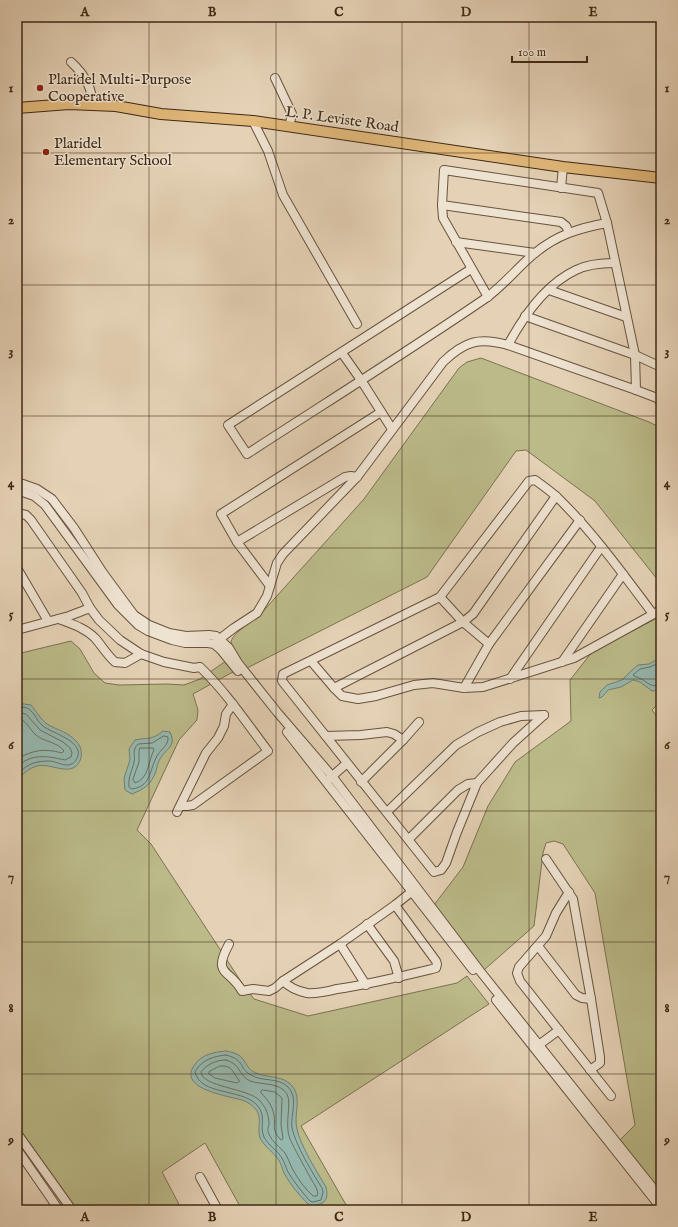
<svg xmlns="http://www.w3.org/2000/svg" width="678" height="1227" viewBox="0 0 678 1227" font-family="'IM FELL English',serif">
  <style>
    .green { fill: #bbba89; stroke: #7c7250 }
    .water { fill: #96b8af; stroke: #737f72 }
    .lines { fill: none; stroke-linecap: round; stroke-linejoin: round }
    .shore { stroke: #6a7062; stroke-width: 1 }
    .minor-casing { stroke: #68533e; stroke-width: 10 }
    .major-casing { stroke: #3e2916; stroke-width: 12 }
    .minor { stroke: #eee2d0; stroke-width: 8 }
    .major { stroke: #e2b97b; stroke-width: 10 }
    .grid { fill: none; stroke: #3e2916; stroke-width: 1; stroke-opacity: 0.55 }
    .poi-dot { fill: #8f2418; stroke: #eee2d0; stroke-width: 1.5 }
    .labels { text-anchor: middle; stroke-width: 3; stroke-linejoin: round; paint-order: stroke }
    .poi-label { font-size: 15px; fill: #3e2916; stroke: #eee2d0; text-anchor: start }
    .street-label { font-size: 15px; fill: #3e2916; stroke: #eee2d0 }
    .neatline { fill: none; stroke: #3e2916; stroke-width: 1.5 }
    .grid-label { font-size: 13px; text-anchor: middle; font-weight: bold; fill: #3e2916 }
  </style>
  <rect width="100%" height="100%" fill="#e5d2b6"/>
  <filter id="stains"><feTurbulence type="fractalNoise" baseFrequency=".005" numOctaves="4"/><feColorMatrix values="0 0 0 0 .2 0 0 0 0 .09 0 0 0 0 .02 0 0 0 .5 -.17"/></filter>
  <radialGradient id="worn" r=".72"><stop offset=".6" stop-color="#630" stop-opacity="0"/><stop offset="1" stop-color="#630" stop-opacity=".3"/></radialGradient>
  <g class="green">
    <path d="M481 358 649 422 659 427 661 430V584L595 501 526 450 516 451 427 577 247 668 231 673 193 694 198 710 197 720 179 740 137 830 151 844 242 983 254 999 308 1016 457 983 467 976 489 1004 301 1126 349 1210H242L205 1143 162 1172 182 1210H73L17 1129V654L71 641 80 649 94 673 105 683 119 685 167 684 184 685 200 679 236 654C234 651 231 647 231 643 231 634 251 622 258 617L364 499 459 368 467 362Z"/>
    <path d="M661 616V701L652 710 661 722V1185L652 1187 619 1141 635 1125 595 893 563 844 554 841 546 843 543 853 534 926 484 970 434 905 463 867 488 806 515 762 571 721 570 680 592 652Z"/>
  </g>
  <g class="water">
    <path d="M661 657V690L652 691 640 682 633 680 621 687 608 690 602 697 599 698 600 692 607 685 622 680 630 672 638 665 649 664Z"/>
    <path d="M17 703 31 705C36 711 41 720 47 724 57 730 68 732 76 741 81 746 82 752 81 758 74 780 51 762 37 766 29 768 23 774 17 780Z"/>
    <path d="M163 731 170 732C177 747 166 748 160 759 158 762 157 767 156 771 151 785 144 789 132 794L125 790 124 778 130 760 129 749 135 740C148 737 151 741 163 731Z"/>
    <path d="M226 1051C231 1052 236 1053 240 1056 246 1061 247 1069 254 1072 265 1078 279 1075 289 1083 304 1095 293 1113 297 1129 300 1145 317 1172 326 1187 329 1200 325 1204 312 1206L308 1204C299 1195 290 1184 284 1173 282 1168 281 1163 278 1159 272 1151 264 1146 260 1138 257 1129 262 1119 257 1111 254 1106 248 1102 242 1100 229 1096 174 1089 196 1063 203 1054 215 1052 226 1051Z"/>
  </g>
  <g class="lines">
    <g class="shore">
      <path d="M661 662 650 667 640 669 633 675 634 676C648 680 646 687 661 686"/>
      <path d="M17 707C20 707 26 707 29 709 35 713 37 722 43 726 51 733 88 742 76 760 69 770 59 762 50 761 46 761 42 761 38 762 30 763 22 769 17 775"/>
      <path d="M17 712 26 714 40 730 63 742 70 748 72 753 71 757 65 760C47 756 31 753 17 767"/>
      <path d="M17 718C27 720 29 729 36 735 44 742 58 742 64 751L62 753C44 748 33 750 17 759"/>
      <path d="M164 736 168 737C169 746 159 750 156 758 149 772 151 786 132 789L129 787C128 776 132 772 134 762 136 753 131 752 138 744L152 743Z"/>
      <path d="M140 748H153L154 750C148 761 149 779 135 783L133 779 139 762V751Z"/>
      <path d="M226 1055C246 1060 238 1068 251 1075 262 1082 278 1077 288 1087 299 1099 290 1115 292 1128 295 1144 313 1174 322 1188L323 1192 321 1200 313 1202 310 1201C302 1192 294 1182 288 1172 286 1167 284 1162 282 1158 277 1150 268 1145 264 1137 259 1126 267 1116 257 1105 241 1088 201 1096 195 1072 201 1060 214 1056 226 1055Z"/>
      <path d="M226 1060C241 1064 238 1075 250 1081 261 1085 280 1082 287 1094 292 1104 284 1124 290 1139 296 1152 303 1164 310 1177 312 1181 316 1186 317 1190 318 1193 318 1193 317 1196H313C305 1189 298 1179 293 1170 290 1164 288 1158 285 1153 280 1147 272 1142 269 1134 267 1131 268 1128 269 1125 269 1115 266 1107 259 1100 247 1088 202 1087 201 1072 207 1064 216 1060 226 1060Z"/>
      <path d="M220 1066C233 1065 232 1072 239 1080V1082L237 1083 215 1078 209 1074V1072Z"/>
      <path d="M263 1090 275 1092 282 1098 281 1125 283 1138 282 1140 280 1139C271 1129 276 1126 274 1115 272 1105 267 1099 261 1093V1091Z"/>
    </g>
    <g class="minor-casing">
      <g id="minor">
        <path d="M71 62C83 73 93 88 92 105"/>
        <path d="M275 78 292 114 289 127"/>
        <path d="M253 121 268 151 283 195 357 324"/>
        <path d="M561 188 563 167"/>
        <path d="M442 205 561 222 566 226 569 232"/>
        <path d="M456 242 535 253"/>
        <path d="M471 269 228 425 247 454C327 402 407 352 486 298 504 285 518 267 535 253 557 235 579 228 607 223"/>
        <path d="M549 290 626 317"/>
        <path d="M488 297 443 218 442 205 444 170 598 193 607 223 635 355 636 390"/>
        <path d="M525 316 635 355 661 367"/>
        <path d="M508 345C523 317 546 284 576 270 588 264 602 263 615 263"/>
        <path d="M342 353 361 380 392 429"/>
        <path d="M17 484H23L37 489 52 499 74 528 103 573 134 615 149 625 169 633 186 636 209 635 216 636 229 648 238 663 277 712 332 776 480 971 661 1198"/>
        <path d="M17 490 34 496 45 505 118 605 138 625 148 631 172 640 185 643H208L214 644 221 650 238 671"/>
        <path d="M17 513 26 515 31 520 82 593 90 608 99 620 120 640 141 654 164 662 194 668 200 667C226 692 246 722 268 751L193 805 187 806H181"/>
        <path d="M237 542 345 477 351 476 357 477"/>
        <path d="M17 568 48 621"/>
        <path d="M270 586 237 542 221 514 381 412"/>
        <path d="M440 597 463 622 489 644"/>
        <path d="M59 619C72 624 85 628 95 638 102 646 107 655 115 662L125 663 141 654"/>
        <path d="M17 630 69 616 90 608"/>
        <path d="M217 641 234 628 257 613 267 596 277 563 283 554 357 477 443 362C465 341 479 337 508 345L636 390 657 398 661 403"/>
        <path d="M311 661 334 688 342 696 358 699 376 696 414 685 433 683 464 688 483 687 574 658 661 610"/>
        <path d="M562 662 623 574"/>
        <path d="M510 679 601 547"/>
        <path d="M334 688 463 622 473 614 556 496"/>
        <path d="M464 688 489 644 580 520"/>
        <path d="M544 715 513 743 477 783 457 832 446 863 441 870 434 872 282 681 283 674 440 597 529 481 535 480C542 485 550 491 557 497 593 532 623 574 653 614"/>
        <path d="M287 732 473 970"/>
        <path d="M326 736 361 735 387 732 394 734 403 740"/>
        <path d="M329 779 346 764"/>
        <path d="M361 782 403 740 419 722"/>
        <path d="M177 812 206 753 218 738 224 726 226 714 233 704"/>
        <path d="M387 812 456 745 478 732 500 722 521 716 544 715"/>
        <path d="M409 839 458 790 468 784 477 783"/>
        <path d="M546 859 573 899 591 999 600 1057V1063L590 1070"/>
        <path d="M569 892 556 913 546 936 519 967 517 973 520 981 611 1096"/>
        <path d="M367 924 394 961 399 978"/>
        <path d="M229 944C212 976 229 968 242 991L253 989 269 991 275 988 283 981 340 944 395 905 415 889"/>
        <path d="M340 944 366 985"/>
        <path d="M538 946 576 995 582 998 591 999"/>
        <path d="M283 981C290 988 297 991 307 993 317 994 328 991 337 989 371 984 403 976 436 968L437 964 436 961 395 905"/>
        <path d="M496 1000 661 1208"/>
        <path d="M536 1047 559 1030"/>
        <path d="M17 1133 72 1210"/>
        <path d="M17 1149 59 1210"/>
        <path d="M200 1177 218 1210"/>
      </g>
    </g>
    <g class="major-casing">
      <path id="major" d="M17 108 69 104 116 106 161 114 253 121 563 167 661 178"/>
    </g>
    <use href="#minor" class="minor"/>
    <use href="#major" class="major"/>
  </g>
  <path class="grid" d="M149 17V1210M276 17V1210M402 17V1210M529 17V1210M17 153H661M17 285H661M17 416H661M17 548H661M17 679H661M17 811H661M17 942H661M17 1074H661"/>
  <g class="poi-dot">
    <circle cx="40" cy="88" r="4"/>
    <circle cx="46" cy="152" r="4"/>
  </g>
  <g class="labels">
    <g class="poi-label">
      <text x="48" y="84">Plaridel Multi-Purpose<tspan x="48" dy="17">Cooperative</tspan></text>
      <text x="54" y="148">Plaridel<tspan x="54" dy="17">Elementary School</tspan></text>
    </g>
    <g class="street-label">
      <text transform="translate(342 119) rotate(8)" y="5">L. P. Leviste Road</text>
    </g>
  </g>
  <rect width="678" height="1227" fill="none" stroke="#e5d2b6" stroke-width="44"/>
  <path d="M512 56v6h75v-6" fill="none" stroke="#3e2916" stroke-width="2"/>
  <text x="518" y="56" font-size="12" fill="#3e2916" stroke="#eee2d0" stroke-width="3" paint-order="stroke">100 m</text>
  <rect x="22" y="22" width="634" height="1183" class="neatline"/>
  <g class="grid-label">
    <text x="85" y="16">A</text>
    <text x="212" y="16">B</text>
    <text x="339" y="16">C</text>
    <text x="466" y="16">D</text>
    <text x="593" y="16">E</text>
    <text x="11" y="92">1</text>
    <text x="667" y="92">1</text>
    <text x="11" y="224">2</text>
    <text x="667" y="224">2</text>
    <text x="11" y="355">3</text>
    <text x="667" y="355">3</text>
    <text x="11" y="487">4</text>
    <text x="667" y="487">4</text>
    <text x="11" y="618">5</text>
    <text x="667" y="618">5</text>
    <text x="11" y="749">6</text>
    <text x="667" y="749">6</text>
    <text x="11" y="881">7</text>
    <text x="667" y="881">7</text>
    <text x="11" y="1012">8</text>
    <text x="667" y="1012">8</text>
    <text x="11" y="1144">9</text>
    <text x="667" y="1144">9</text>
    <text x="85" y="1221">A</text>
    <text x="212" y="1221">B</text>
    <text x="339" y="1221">C</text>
    <text x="466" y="1221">D</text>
    <text x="593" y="1221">E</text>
  </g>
  <rect width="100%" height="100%" filter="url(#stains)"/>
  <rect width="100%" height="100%" fill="url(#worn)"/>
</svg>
